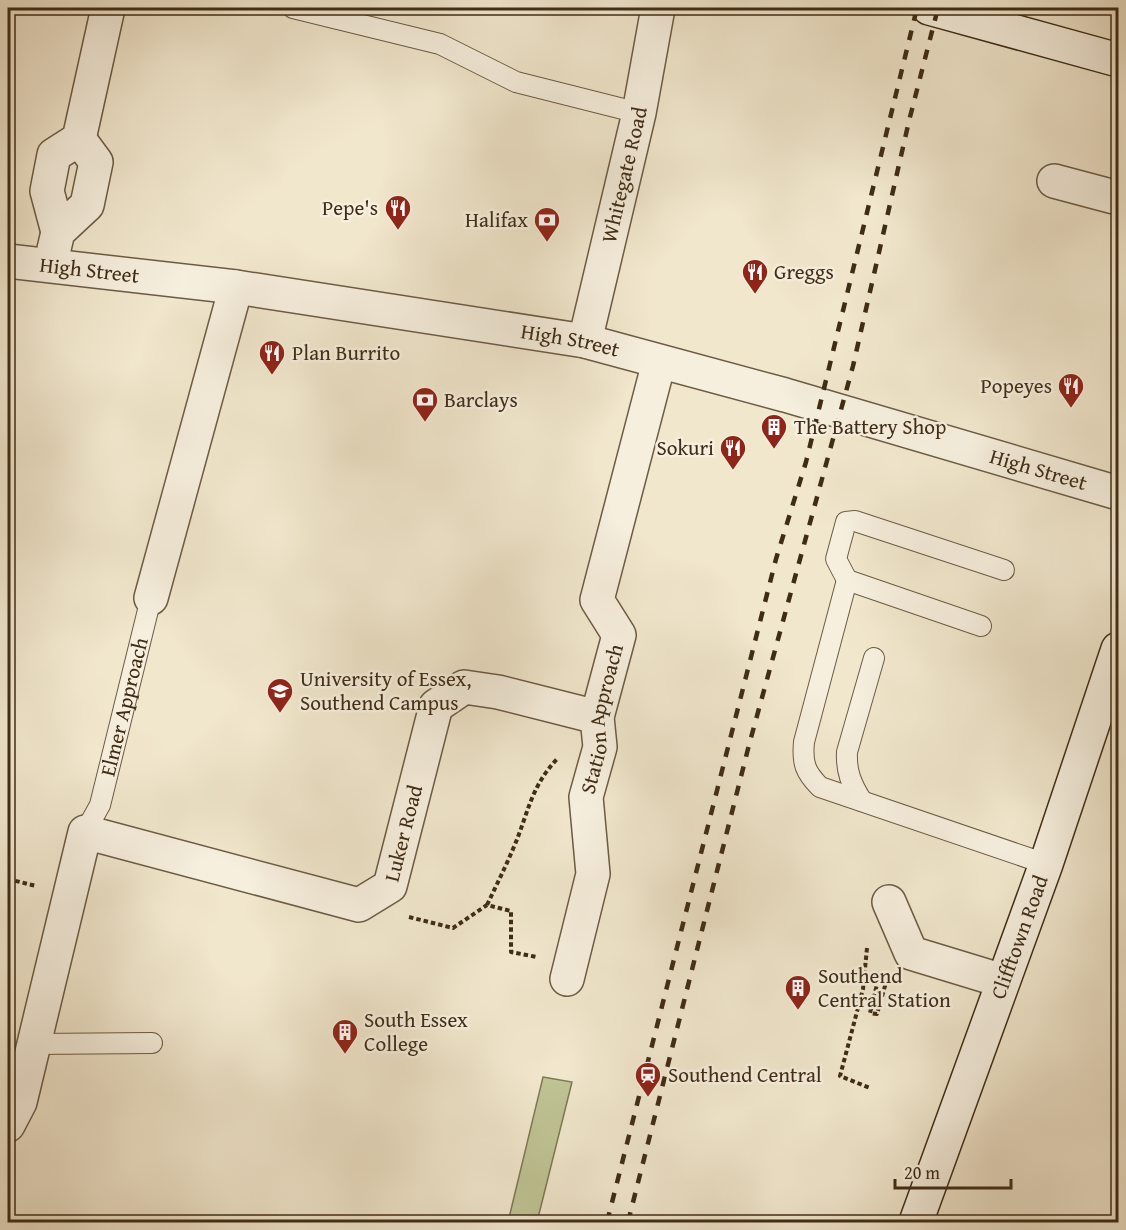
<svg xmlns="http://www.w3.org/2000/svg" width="1126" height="1230" viewBox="0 0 1126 1230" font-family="'Gentium Book Plus',serif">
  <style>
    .green { fill: #bfc495; stroke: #7f7856; stroke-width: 1.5 }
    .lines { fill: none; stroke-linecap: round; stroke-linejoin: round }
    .lane-casing { stroke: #6c5b44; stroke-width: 22 }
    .street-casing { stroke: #6c5b44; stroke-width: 36 }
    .secondary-casing { stroke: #3f2c16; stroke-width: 36 }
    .path { stroke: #3f2c16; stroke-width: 4; stroke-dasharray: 4.5 3; stroke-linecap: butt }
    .lane { stroke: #f6efde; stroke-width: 20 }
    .street { stroke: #f6efde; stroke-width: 33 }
    .secondary { stroke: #f6efde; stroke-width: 33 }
    .rail { stroke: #3f2c16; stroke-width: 4.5; stroke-dasharray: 10 10; stroke-linecap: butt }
    .labels { text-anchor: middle; stroke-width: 5; stroke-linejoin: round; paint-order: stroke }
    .street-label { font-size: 21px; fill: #3f2c16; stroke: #f6efde }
    .poi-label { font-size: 21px; fill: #3f2c16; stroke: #f6efde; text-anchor: start }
  </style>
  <rect width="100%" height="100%" fill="#f1e7cd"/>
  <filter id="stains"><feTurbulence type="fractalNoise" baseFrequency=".00333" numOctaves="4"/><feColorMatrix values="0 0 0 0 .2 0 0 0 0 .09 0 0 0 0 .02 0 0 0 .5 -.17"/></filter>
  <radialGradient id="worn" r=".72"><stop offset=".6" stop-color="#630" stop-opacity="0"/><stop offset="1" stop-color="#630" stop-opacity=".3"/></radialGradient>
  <path class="green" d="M543 1077 572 1082 537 1222H508Z"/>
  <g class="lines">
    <g class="lane-casing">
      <g id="lane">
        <path d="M293 8 440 44 516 82 639 113"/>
        <path d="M847 580 836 559 846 522 855 521 1004 570"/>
        <path d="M981 626 847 580 804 742C802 763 805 772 820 787L1046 864"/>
        <path d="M862 801C851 784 846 771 847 752L874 658"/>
        <path id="s1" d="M85 832 100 805 151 598"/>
        <path d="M34 1044 152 1043"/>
      </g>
    </g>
    <g class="street-casing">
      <g id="street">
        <path d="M1054 181 1118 198"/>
        <path d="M58 232 47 191 54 155 79 139 108 8"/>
        <path d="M54 249 58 232 87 205 96 162 79 139"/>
        <path id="s2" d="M8 261 236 287 585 341 785 395 1118 493"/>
        <path id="s3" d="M585 341 639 113 658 8"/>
        <path d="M151 598 236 287"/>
        <path d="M889 902 911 953 1003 981"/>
        <path id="s4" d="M567 979 593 874 586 797 600 747 597 717 619 635 597 600 659 362"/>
        <path id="s5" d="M8 1125 20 1102 85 832 359 905 390 886 436 706 464 687 498 692 597 717"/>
      </g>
    </g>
    <g class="secondary-casing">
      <g id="secondary">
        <path d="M929 8 1118 60"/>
        <path id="s6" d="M916 1222 1046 864 1118 649"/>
      </g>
    </g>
    <g class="path">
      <path d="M8 879 36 886"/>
      <path d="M487 905C496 886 505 868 513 849 528 815 530 787 558 758"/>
      <path d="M409 917 453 928 487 905 511 911V952L537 957"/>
      <path d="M867 948 863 989 840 1076 870 1088"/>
      <path d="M880 972 870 1013 877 1014 887 979"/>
    </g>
    <use href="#lane" class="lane"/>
    <use href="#street" class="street"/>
    <use href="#secondary" class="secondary"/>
    <g class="rail">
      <path d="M607 1222 776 559 806 462 917 8"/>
      <path d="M628 1222 749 745 853 366 909 121 938 8"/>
    </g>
  </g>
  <defs>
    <g id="restaurant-pin" transform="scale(1.35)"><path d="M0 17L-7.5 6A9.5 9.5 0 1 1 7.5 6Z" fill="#8f2418" stroke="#f6efde"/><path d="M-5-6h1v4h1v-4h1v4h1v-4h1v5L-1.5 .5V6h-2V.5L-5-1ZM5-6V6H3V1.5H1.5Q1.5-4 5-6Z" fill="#fff"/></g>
    <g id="bank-pin" transform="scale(1.35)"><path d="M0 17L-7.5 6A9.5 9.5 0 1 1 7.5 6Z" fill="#8f2418" stroke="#f6efde"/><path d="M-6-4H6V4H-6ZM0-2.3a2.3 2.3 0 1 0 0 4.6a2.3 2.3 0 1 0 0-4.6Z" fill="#fff"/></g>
    <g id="building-pin" transform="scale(1.35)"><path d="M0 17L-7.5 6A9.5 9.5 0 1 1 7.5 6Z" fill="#8f2418" stroke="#f6efde"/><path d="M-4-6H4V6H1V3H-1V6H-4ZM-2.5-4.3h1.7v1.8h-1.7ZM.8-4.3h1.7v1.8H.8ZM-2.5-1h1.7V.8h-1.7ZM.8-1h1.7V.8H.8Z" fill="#fff"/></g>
    <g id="university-pin" transform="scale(1.35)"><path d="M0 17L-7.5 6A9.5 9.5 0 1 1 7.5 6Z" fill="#8f2418" stroke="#f6efde"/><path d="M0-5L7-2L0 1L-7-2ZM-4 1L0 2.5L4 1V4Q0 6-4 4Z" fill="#fff"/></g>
    <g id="station-pin" transform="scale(1.35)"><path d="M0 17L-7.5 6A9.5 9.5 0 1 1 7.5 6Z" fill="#8f2418" stroke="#f6efde"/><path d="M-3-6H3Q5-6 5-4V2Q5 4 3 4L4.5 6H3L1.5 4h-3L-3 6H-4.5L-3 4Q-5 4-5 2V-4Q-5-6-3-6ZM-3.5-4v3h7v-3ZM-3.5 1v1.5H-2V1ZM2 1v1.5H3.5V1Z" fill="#fff"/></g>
  </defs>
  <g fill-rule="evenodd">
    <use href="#restaurant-pin" x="398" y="208"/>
    <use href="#bank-pin" x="547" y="220"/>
    <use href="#restaurant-pin" x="755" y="272"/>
    <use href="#restaurant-pin" x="272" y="353"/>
    <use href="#restaurant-pin" x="1071" y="386"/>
    <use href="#bank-pin" x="425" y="400"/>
    <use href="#building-pin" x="774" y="427"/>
    <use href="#restaurant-pin" x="733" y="448"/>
    <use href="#university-pin" x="280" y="691"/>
    <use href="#building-pin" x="798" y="988"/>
    <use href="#building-pin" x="345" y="1032"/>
    <use href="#station-pin" x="648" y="1075"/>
  </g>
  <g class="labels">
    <g class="street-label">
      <text dy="7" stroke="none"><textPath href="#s3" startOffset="171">Whitegate Road</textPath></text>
      <text dy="7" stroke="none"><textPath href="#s2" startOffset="82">High Street</textPath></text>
      <text dy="7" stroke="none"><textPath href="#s2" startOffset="568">High Street</textPath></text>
      <text dy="7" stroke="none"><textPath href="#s2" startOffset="1054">High Street</textPath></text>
      <text dy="7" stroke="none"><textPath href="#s1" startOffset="132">Elmer Approach</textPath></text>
      <text dy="7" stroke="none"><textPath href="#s4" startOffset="266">Station Approach</textPath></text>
      <text dy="7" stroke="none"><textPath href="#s5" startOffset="678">Luker Road</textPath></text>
      <text dy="7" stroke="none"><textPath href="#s6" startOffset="303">Clifftown Road</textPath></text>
    </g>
    <g class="poi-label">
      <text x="378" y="215" text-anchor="end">Pepe's</text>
      <text x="528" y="227" text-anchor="end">Halifax</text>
      <text x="774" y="279">Greggs</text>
      <text x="292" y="360">Plan Burrito</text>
      <text x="1052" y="393" text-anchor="end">Popeyes</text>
      <text x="444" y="407">Barclays</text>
      <text x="794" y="434">The Battery Shop</text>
      <text x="714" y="455" text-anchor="end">Sokuri</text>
      <text x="300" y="686">University of Essex,<tspan x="300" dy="24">Southend Campus</tspan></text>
      <text x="818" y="983">Southend<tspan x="818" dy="24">Central Station</tspan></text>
      <text x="364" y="1027">South Essex<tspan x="364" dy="24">College</tspan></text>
      <text x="668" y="1082">Southend Central</text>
    </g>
  </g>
  <rect width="1126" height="1230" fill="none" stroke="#f1e7cd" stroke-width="30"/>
  <rect x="9" y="9" width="1108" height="1212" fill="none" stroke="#3f2c16" stroke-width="3"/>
  <rect x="15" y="15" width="1096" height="1200" fill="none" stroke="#3f2c16" stroke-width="1.5"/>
  <path d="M895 1179v9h116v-9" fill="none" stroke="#3f2c16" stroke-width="3"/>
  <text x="904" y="1179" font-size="18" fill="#3f2c16" stroke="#f6efde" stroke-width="4.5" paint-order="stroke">20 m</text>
  <rect width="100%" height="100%" filter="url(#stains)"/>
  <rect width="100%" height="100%" fill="url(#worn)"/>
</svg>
